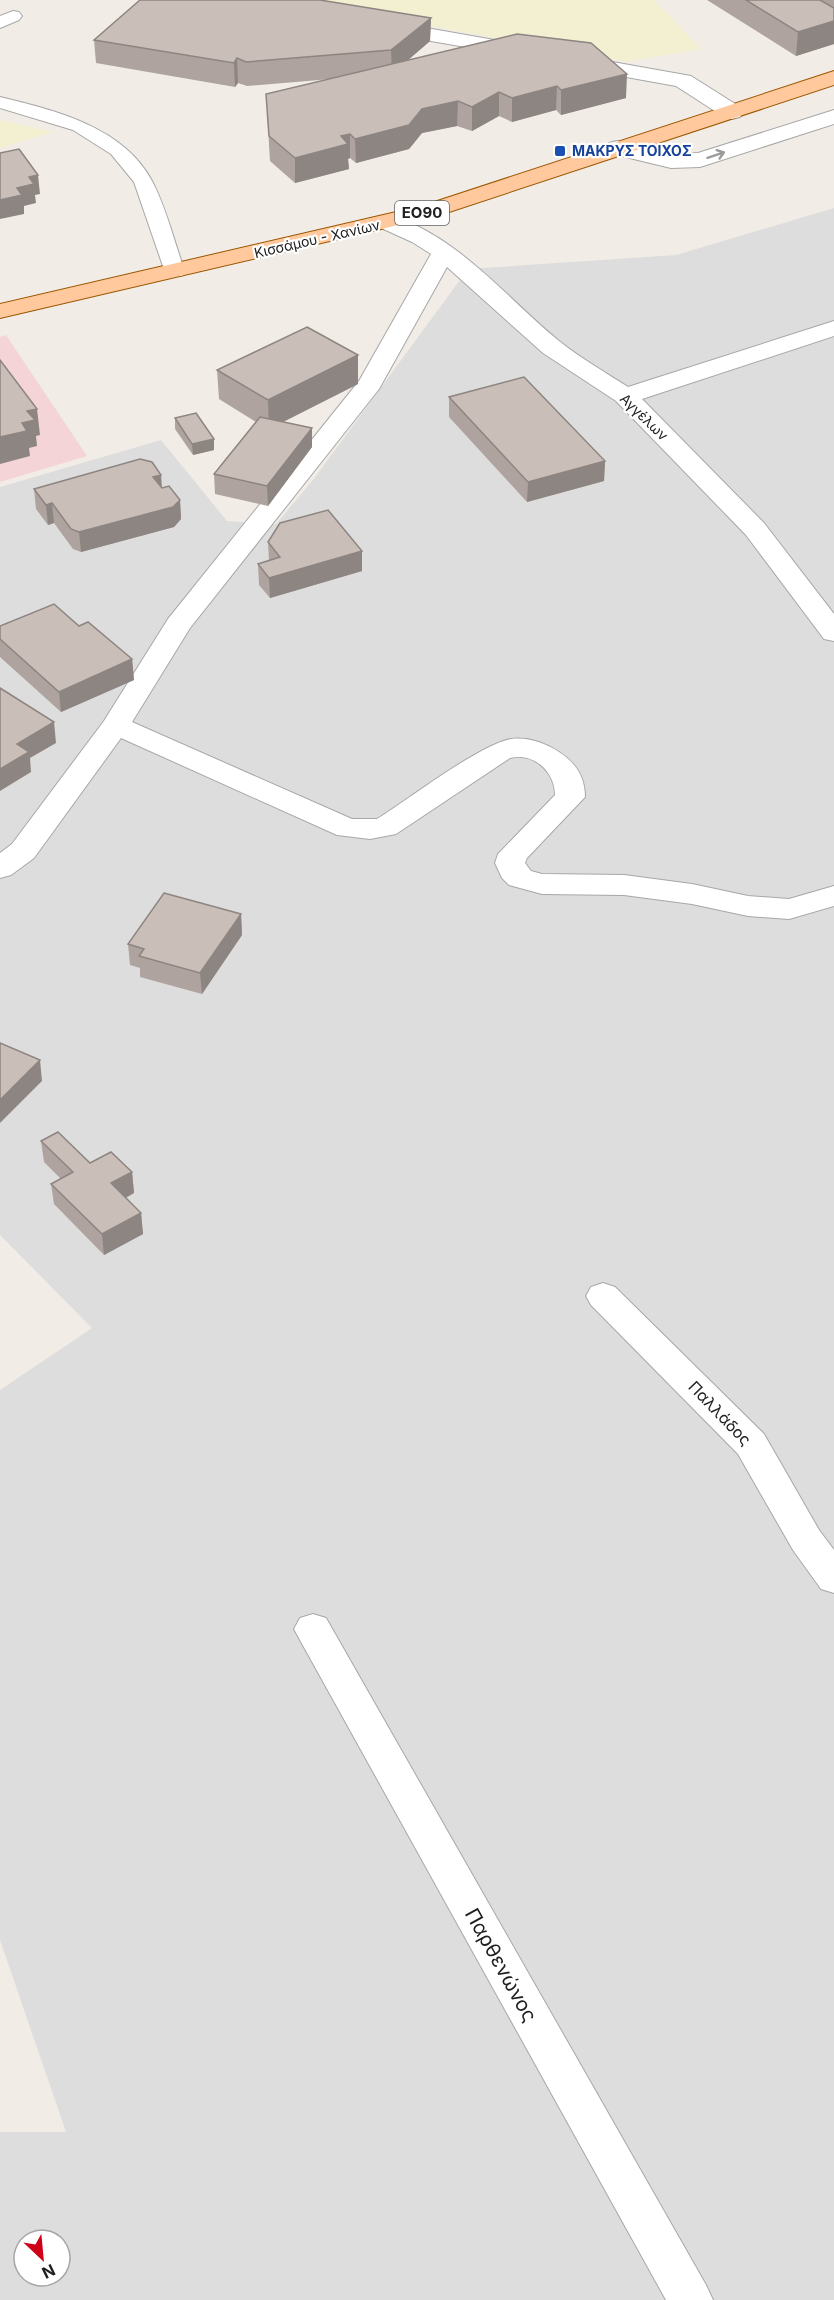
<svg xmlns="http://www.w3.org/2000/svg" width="834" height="2300" viewBox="0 0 834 2300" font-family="Inter,sans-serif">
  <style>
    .residential { fill: #dedddd; fill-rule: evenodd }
    .commercial { fill: #f4d4d6 }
    .farmland { fill: #f2f0d0 }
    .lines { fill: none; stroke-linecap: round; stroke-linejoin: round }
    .service-casing { stroke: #a7a7a7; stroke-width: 2 }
    .minor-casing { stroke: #a7a7a7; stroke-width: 2 }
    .primary-casing { stroke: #9c5600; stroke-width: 2 }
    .service { fill: #fff; fill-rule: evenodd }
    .minor { fill: #fff; fill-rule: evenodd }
    .primary { fill: #ffc99d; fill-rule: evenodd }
    .wall { fill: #aea39e }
    .shaded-wall { fill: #8d8581 }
    .building { fill: #cabeb8; stroke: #8d8581; stroke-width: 1.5 }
    .oneway { stroke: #9b9b9b }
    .transit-dot { fill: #1a4fb4; stroke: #fff; stroke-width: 2 }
    .labels { text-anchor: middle; stroke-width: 4.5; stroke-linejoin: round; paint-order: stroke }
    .far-transit-label { font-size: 14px; font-weight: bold; fill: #164399; stroke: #fff; text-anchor: start }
    .far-street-label { font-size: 14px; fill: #202020; stroke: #fff }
    .shield { fill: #fff; stroke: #636363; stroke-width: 1.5 }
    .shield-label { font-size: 15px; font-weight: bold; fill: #202020 }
    .street-label { font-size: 16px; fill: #202020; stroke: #fff }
    .near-street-label { font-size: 20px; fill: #202020; stroke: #fff }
  </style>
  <rect width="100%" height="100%" fill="#f2ece6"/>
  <path class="residential" d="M834 208V2300H0V2132H66L0 1940V1390L92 1328 0 1235V487L161 440 227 521 276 524 313 480 468 269 676 255ZM24 2240H60V2276H24Z"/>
  <path class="commercial" d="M6 335 87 456 0 482V337Z"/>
  <g class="farmland">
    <path d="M273 0H654L701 49 626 62 353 12Z"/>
    <path d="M0 120 53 132 0 148Z"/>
  </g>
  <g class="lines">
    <g class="service-casing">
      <g id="service">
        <path d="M13 11 19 12 22 16 19 20 0 28V16Z"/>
        <path d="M0 97C54 110 124 127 152 181 166 207 175 244 185 272L182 276H168L165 272 134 182 111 154 73 130 0 108Z"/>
      </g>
    </g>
    <g class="minor-casing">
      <g id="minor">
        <path d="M387 21 523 45 531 46 534 51 531 56 523 57 379 32 376 27 379 22Z"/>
        <path d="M579 56 691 76 740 107 743 112 740 117 732 119 724 117 676 86 571 67 568 62 571 57Z"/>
        <path d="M834 110V124L700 167 671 168 609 153 606 148 609 143 617 141 671 154 698 153Z"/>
        <path d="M387 215C455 232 507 299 559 341 580 358 605 372 628 387L834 321V336L642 399 764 523 834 614V641L824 639 746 535 616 401 543 353 447 267 379 389 190 628 132 722 352 819H377C406 801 482 743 511 739 528 737 545 743 559 752 576 763 585 777 585 797L527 858 525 863 531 871 542 874 624 875 692 884 748 896 789 899 834 886V906L789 919 748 916 692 904 624 895 542 894 509 885 502 878 495 863 498 854 555 795C555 772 534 752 510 758L396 834 370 839 337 835 121 738 34 858 11 875 0 878V853L12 844 104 721 168 619 359 381 431 254 412 242 379 227 375 222 379 217Z"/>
        <path d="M603 1283 615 1287 764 1434 819 1530 834 1550V1593L821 1589 793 1550 738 1454 591 1305 586 1296 591 1287Z"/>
        <path d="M313 1614 326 1618 706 2285 713 2300H666L300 1640 294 1629 300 1618Z"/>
      </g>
    </g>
    <g class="primary-casing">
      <path id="primary" d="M834 71V85L437 216 0 318V304L422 206Z"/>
    </g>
    <use href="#service" class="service"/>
    <use href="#minor" class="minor"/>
    <use href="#primary" class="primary"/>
  </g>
  <g class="wall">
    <path d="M707 0H834V44L796 56Z"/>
    <path d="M431 18 430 41 408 60 626 98 561 115 556 110 512 122 499 116 472 131 457 126 422 133 409 149 356 163 350 158 348 159 349 169 295 183 270 161 266 94 331 79 247 86 238 83 235 87 96 63 94 40Z"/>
    <path d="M358 355V384L283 422 312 428V447L268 506 215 494 214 474 256 422 219 399 217 370Z"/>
    <path d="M449 397 605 461 604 481 527 502 449 417Z"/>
    <path d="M175 418 214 450 193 455 175 429Z"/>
    <path d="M161 475 162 488 180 500 181 519 174 527 81 552 73 549 54 523 48 525 36 509 34 489Z"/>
    <path d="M268 542 362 571 270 598 259 585 258 564 269 561Z"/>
    <path d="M0 626H79L132 659 134 680 61 712 0 657Z"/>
    <path d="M241 914 242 935 202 994 140 977V968L130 965 128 944Z"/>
    <path d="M41 1141 90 1163 132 1172 134 1193 126 1198 141 1213 143 1234 104 1255 54 1204 51 1184 61 1179 44 1162Z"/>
  </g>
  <g class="shaded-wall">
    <path d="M431 18 430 41 392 74 391 50Z"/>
    <path d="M834 21V44L796 56 798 32Z"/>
    <path d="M237 58 238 83 235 87 234 63Z"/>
    <path d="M627 74 626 98 561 115V90Z"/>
    <path d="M557 86 556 110 512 122V98Z"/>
    <path d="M499 92V116L472 131V107Z"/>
    <path d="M458 101 457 126 422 133 409 149 356 163 355 139 422 109Z"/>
    <path d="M350 134V158L348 159 349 169 295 183V158L341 136Z"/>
    <path d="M38 175 40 194 35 195 36 203 24 206V214L0 219V200L17 188 29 177Z"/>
    <path d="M358 355V384L269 429 268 400Z"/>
    <path d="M37 409 40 435 36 436 37 446 29 448 30 456 0 464V437L22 423 27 411Z"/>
    <path d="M312 428V447L268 506 267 486Z"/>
    <path d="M214 439V450L193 455 192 444Z"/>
    <path d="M605 461 604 481 527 502 528 482Z"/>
    <path d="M161 475 162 495 153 477Z"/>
    <path d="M180 500 181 519 174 527 81 552 79 532Z"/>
    <path d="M52 503 54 523 48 525 46 505Z"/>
    <path d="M362 551V571L270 598 269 578Z"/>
    <path d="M132 659 134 680 61 712 59 692Z"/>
    <path d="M54 722 56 743 30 758 31 772 0 791V769L17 744Z"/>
    <path d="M241 914 242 935 202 994 200 973Z"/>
    <path d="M40 1060 42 1081 0 1123V1100Z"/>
    <path d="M132 1172 134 1193 113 1204 111 1183Z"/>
    <path d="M141 1213 143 1234 104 1255 102 1234Z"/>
  </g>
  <g class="building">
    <path d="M140 0H320L431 18 391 50 246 62 237 58 234 63 94 40Z"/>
    <path d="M746 0H820L834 8V21L798 32Z"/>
    <path d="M517 34 591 43 627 74 561 90 557 86 512 98 499 92 472 107 458 101 422 109 409 125 355 139 350 134 341 136 348 144 295 158 269 136 266 94Z"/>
    <path d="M19 149 38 175 29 177 34 184 17 188 22 195 0 200V153Z"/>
    <path d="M307 327 358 355 268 400 217 370Z"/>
    <path d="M0 360 37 409 27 411 35 420 22 423 27 431 0 437Z"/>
    <path d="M524 377 605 461 528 482 449 397Z"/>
    <path d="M196 413 214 439 192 444 175 418Z"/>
    <path d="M260 417 312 428 267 486 214 474Z"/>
    <path d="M140 459 152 462 161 475 153 477 162 488 169 486 180 500 173 507 79 532 71 529 52 503 46 505 34 489Z"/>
    <path d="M328 510 362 551 269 578 258 564 280 557 268 542 280 523Z"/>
    <path d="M54 604 79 626 88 622 132 659 59 692 0 639V626Z"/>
    <path d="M0 688 54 722 17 744 29 752 0 769Z"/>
    <path d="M164 893 241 914 200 973 139 956 144 949 128 944Z"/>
    <path d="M0 1043 40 1060 0 1100Z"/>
    <path d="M58 1132 90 1163 111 1152 132 1172 111 1183 141 1213 102 1234 51 1184 73 1172 41 1141Z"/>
  </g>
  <defs><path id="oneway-shaft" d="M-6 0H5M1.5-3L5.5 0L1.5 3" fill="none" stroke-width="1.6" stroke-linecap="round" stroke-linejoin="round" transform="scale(1.5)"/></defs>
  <use class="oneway" href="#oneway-shaft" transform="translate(716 155) rotate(-18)"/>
  <rect class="transit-dot" x="554" y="145" width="12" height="12" rx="3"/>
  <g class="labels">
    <g class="far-transit-label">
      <text x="572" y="156">ΜΑΚΡΥΣ ΤΟΙΧΟΣ</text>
    </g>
    <g class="far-street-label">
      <text transform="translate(317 239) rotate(-13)" y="5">Κισσάμου - Χανίων</text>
      <text transform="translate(644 417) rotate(44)" y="5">Αγγέλων</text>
    </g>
    <rect class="shield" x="395" y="201" width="54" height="24" rx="4.5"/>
    <g class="shield-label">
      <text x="422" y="218">ΕΟ90</text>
    </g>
    <g class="street-label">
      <text transform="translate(720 1413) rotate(46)" y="6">Παλλάδος</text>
    </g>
    <g class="near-street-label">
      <text transform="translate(501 1965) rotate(61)" y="7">Παρθενώνος</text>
    </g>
  </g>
  <g transform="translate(42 2258) rotate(154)"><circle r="28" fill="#ffffff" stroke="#a6a6a6" stroke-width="1.5"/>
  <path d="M0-4.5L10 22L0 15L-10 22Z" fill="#d00019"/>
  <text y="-9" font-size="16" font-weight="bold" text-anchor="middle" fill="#202020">N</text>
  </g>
</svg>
